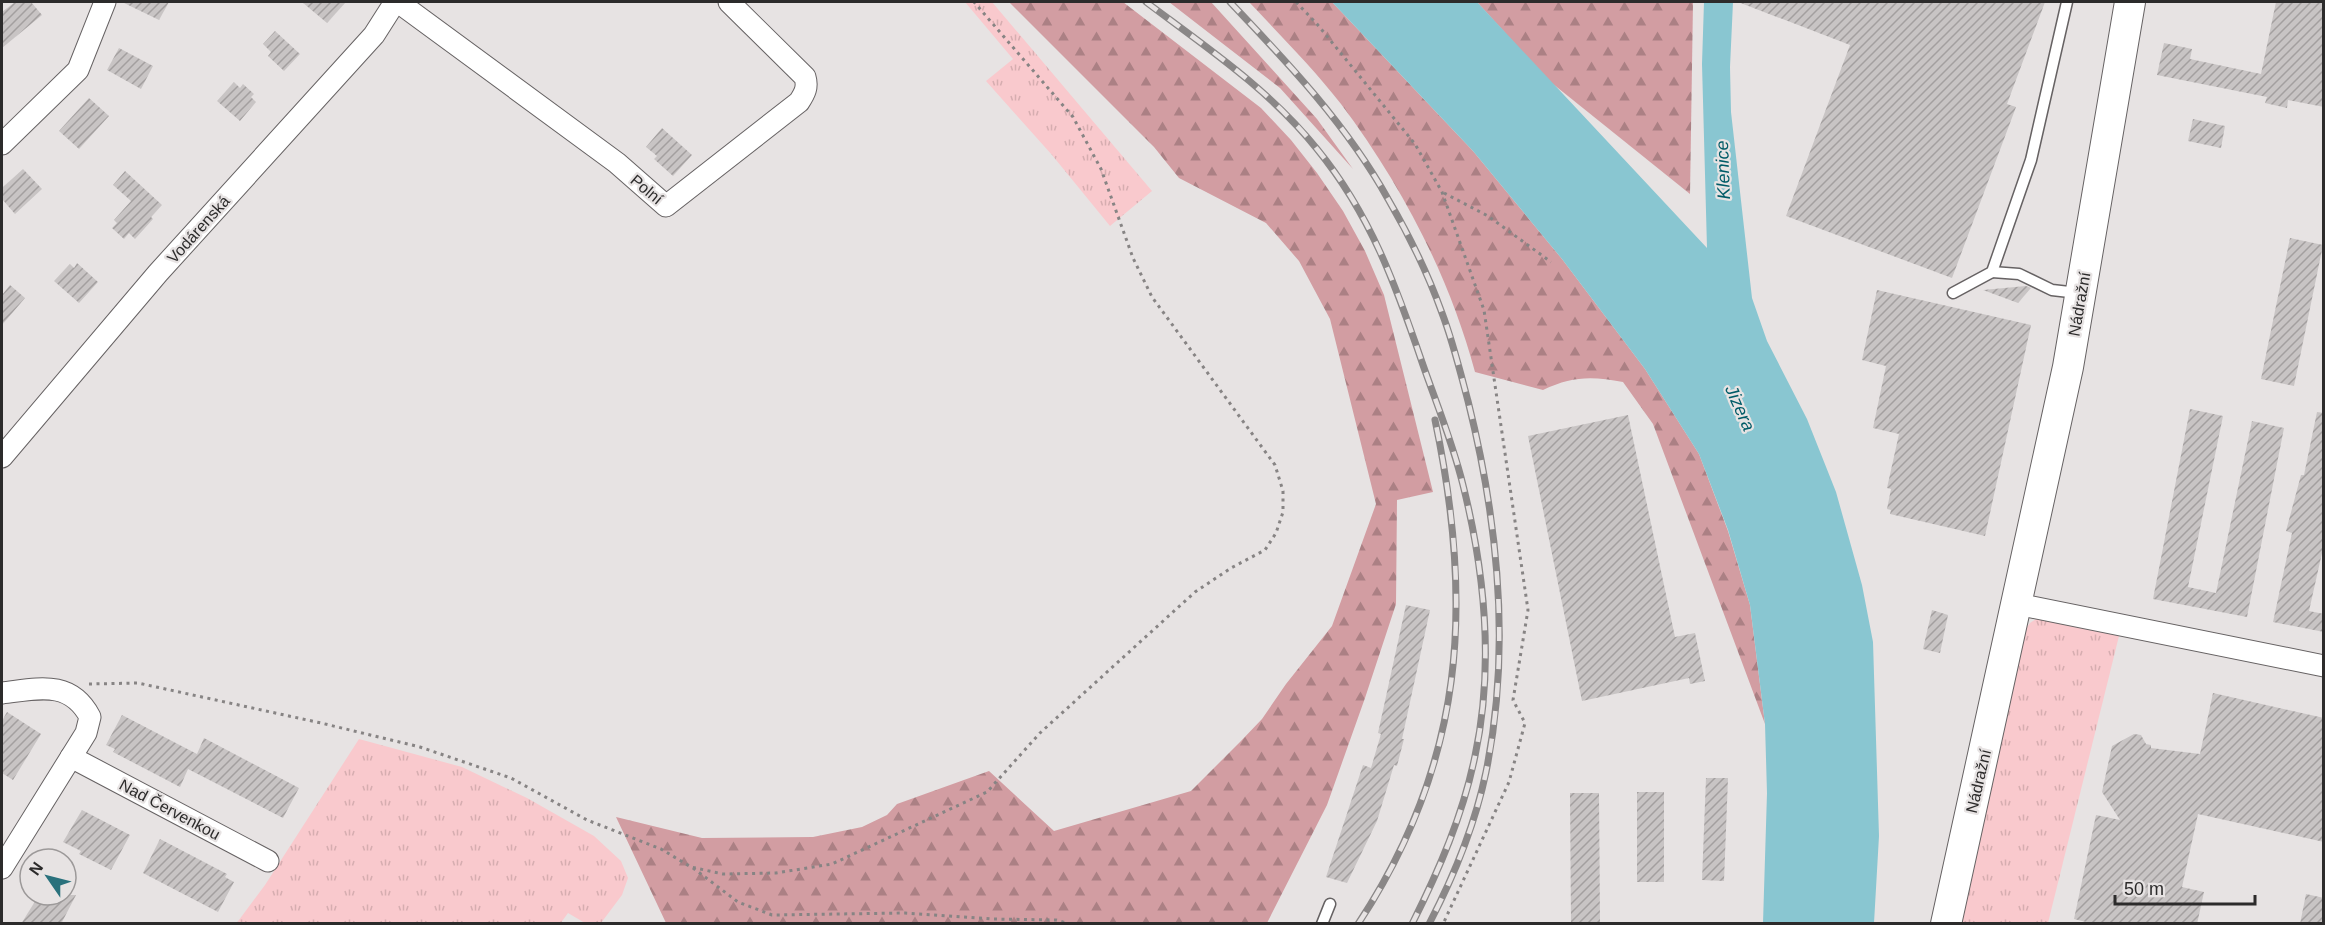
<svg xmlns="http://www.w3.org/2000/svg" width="2325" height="925" viewBox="0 0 2325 925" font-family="Arial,sans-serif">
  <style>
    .grass { fill: url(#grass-tufts) }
    .forest { fill: url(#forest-firs) }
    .water { fill: #89c6d1 }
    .building { fill: url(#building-hatch) }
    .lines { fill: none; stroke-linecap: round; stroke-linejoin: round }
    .lane-casing { stroke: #666263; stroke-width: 13 }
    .street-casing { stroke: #666263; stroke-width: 23 }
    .secondary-casing { stroke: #666263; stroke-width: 32 }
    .path { stroke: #878484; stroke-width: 3; stroke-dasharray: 3 4.5; stroke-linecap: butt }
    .lane { stroke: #fff; stroke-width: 10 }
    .street { stroke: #fff; stroke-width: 21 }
    .secondary { stroke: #fff; stroke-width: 30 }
    .rail-casing { stroke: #8a8787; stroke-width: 7 }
    .rail { stroke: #e7e3e3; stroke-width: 4.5; stroke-dasharray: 14; stroke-linecap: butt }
    .labels { text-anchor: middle; stroke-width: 4.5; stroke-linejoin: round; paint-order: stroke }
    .street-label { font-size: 16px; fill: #2c2b2b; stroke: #e7e3e3 }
    .water-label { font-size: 18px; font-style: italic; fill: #005b67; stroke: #e7e3e3 }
  </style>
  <defs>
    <pattern id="grass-tufts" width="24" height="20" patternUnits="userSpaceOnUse" patternTransform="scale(1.5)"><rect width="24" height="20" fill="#f9c9cd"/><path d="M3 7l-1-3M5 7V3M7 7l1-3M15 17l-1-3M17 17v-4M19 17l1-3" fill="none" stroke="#d6adb0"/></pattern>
    <pattern id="forest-firs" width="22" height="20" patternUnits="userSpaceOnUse" patternTransform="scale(1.5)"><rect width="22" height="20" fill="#d29da2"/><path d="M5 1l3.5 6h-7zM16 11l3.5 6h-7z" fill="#ab8084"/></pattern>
    <pattern id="building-hatch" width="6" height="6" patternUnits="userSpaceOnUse" patternTransform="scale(1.5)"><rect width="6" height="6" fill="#c8c4c4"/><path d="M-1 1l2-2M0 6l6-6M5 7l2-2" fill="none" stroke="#a39f9f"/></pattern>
  </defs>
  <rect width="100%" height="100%" fill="#e7e3e3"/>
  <g class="grass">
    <path d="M965 2H992L1152 191 1110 226 1052 155 986 81 1013 59Z"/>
    <path d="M2036 619 2119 636 2048 923 1959 924 2022 634 2030 623Z"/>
    <path d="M359 739 462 767 527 798 594 836 621 861 628 878 622 895 601 923H585L568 913 560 924H236L265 885Z"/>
  </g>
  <g class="forest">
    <path d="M1009 2H1123L1261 108 1291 140 1317 173 1343 211 1365 251 1384 295 1433 492 1397 500 1396 604 1365 698 1327 805 1267 923H666L616 817 702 838 813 837 862 827 887 815 897 804 989 771 1054 831 1191 791 1240 742 1262 719 1286 684 1332 626 1376 504 1330 319 1299 261 1266 223 1179 178 1154 147Z"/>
    <path d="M1169 2H1211L1317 119 1353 169 1280 88Z"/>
    <path d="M1249 2H1332L1473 151 1562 259 1645 369 1699 454 1728 531 1750 605 1765 724 1653 424 1623 382C1592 376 1572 376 1543 390L1475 372C1449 275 1401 184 1341 104 1313 68 1280 35 1249 2Z"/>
    <path d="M1477 2H1693L1690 194 1548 80Z"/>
  </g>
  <path class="water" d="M1332 2H1477L1707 248 1702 64 1704 2H1733L1730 67 1731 112 1752 298 1767 341 1807 419 1836 492 1862 585 1873 642 1879 836 1874 923H1763L1767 793 1765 724 1750 605 1728 530 1699 454 1645 369 1562 259 1473 151Z"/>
  <g class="building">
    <path d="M15 2H31L42 15 2 48V12Z"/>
    <path d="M122 2H169L159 20Z"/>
    <path d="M302 2H346L327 23Z"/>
    <path d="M1738 2H2045L2007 104 2016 107 1952 278 1786 216 1850 45Z"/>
    <path d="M2276 2H2324V107L2288 100 2287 108 2265 103 2267 97 2157 75 2164 43 2192 49 2190 59 2261 74Z"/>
    <path d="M275 31 300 54 284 71 268 56 271 52 263 44Z"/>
    <path d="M119 48 153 66 141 89 107 70Z"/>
    <path d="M234 82 240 88 243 84 254 94 251 97 256 102 240 121 217 101Z"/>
    <path d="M89 98 109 116 79 149 59 131Z"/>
    <path d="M2193 119 2225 126 2221 148 2188 141Z"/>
    <path d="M662 128 692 155 673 176 654 159 657 156 646 147Z"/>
    <path d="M23 169 42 189 15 214 2 199V188Z"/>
    <path d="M125 171 162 205 151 217 153 219 135 239 129 233 124 239 112 228 117 223 114 220 131 201 113 185Z"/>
    <path d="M2290 238 2323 245 2294 386 2261 379Z"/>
    <path d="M77 263 98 282 79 303 54 281 70 264 74 268Z"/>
    <path d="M10 285 25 298 2 325V295Z"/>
    <path d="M2026 286 2031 288 2018 303 1983 290Z"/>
    <path d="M1877 290 2031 325 1985 536 1890 514 1891 510 1887 509 1891 489 1887 488 1899 434 1873 428 1886 366 1862 360Z"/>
    <path d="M2190 409 2223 416 2188 587 2216 593 2252 421 2284 428 2247 617 2153 599Z"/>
    <path d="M2317 412 2324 413V544L2309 611 2324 614V632L2273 622 2292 533 2286 531 2301 475H2304Z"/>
    <path d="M1628 415 1675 637 1695 633 1705 681 1690 684 1689 678 1582 701 1528 436Z"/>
    <path d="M1406 605 1430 610 1402 739H1404L1397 766 1394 765 1377 821 1347 883 1326 877 1363 765 1371 768 1381 734 1378 733Z"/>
    <path d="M1932 610 1948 615 1940 653 1923 649Z"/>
    <path d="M2213 693 2324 718V842L2198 814 2182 887 2204 892 2197 924H2094L2074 919 2096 815 2120 820 2102 792 2112 746 2134 734 2141 735 2146 744 2151 745V748L2200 754Z"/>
    <path d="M7 712 41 734 13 780 2 773V721Z"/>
    <path d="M122 715 197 754 204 738 299 788 283 818 188 769 180 787 113 752 115 749 106 745Z"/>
    <path d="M1706 778H1728L1724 881 1702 880Z"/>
    <rect x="1637" y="792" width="27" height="90"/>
    <path d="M1570 793H1599L1600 924H1571Z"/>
    <path d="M82 810 130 835 111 870 79 854 81 851 63 842Z"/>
    <path d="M160 839 227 874 225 877 234 882 218 912 143 873Z"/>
    <path d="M2306 894 2324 898V924H2300Z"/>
    <path d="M39 895H76L61 924H21Z"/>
  </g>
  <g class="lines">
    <g class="lane-casing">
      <g id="lane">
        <path d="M1992 272 2019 274 2052 290 2078 293"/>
        <path d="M1953 293 1992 272 2031 160 2067 2"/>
        <path d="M1322 924 1330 904"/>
      </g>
    </g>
    <g class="street-casing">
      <g id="street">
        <path d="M398 2 617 163 666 206 799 102C805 93 808 87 805 77L729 2"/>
        <path d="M2 144 78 70 105 2"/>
        <path d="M2 457 158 273 374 35 395 2"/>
        <path d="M2017 604 2324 666"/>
        <path d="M2 693C37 689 70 679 90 717L86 733 2 868"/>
        <path d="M71 757 268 861"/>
      </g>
    </g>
    <g class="secondary-casing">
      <path id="secondary" d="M1946 924 2068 367 2130 2"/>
    </g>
    <g class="path">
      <path d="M1296 2 1317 24 1415 144 1442 192 1484 310 1528 610 1513 700 1525 723 1509 782 1443 924"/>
      <path d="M1444 193 1488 216 1551 262"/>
      <path d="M89 684 138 683 321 723 420 747 511 778 587 820 661 849 691 867 723 874 776 873 832 864 987 792 1040 733 1195 592 1231 568 1265 550 1276 533 1283 512V491L1275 465 1152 297 1133 258 1101 169 1073 117 974 2"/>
      <path d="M693 868 738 902 772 915 905 913 993 919 1056 920 1070 924"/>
    </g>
    <use href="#lane" class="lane"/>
    <use href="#street" class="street"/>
    <use href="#secondary" class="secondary"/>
    <g class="rail-casing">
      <g id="rail">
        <path d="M1146 2C1206 47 1270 90 1317 149 1371 215 1396 286 1423 365 1437 405 1453 444 1463 485 1485 573 1494 667 1475 756 1463 815 1439 870 1412 924"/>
        <path d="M1230 2C1288 63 1347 125 1388 199 1409 235 1428 274 1442 313 1453 342 1460 371 1468 401 1498 521 1511 650 1486 772 1475 825 1454 876 1429 924"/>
        <path d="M1358 924C1465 762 1474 605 1435 420"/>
      </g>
    </g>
    <use href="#rail" class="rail"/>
  </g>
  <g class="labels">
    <g class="street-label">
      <text transform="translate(647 189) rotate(40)" y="6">Polní</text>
      <text transform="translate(198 229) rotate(-48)" y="6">Vodárenská</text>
      <text transform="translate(2079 304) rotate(-80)" y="6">Nádražní</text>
      <text transform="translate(1978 781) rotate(-77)" y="6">Nádražní</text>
      <text transform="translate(170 809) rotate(28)" y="6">Nad Červenkou</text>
    </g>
    <g class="water-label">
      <text transform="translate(1723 170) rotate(-92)" y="6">Klenice</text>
      <text transform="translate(1740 408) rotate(66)" y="6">Jizera</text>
    </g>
  </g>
  <rect width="2325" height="925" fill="none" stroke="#2c2b2b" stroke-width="6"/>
  <g transform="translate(48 877) rotate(305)"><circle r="28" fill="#e7e3e3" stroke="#9c9999" stroke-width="1.5"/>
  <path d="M0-4.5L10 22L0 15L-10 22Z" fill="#29717c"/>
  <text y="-9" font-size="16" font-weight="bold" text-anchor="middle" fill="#2c2b2b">N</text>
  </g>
  <path d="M2115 895v9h140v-9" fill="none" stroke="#2c2b2b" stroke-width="3"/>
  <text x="2124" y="895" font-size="18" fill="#2c2b2b" stroke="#e7e3e3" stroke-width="4.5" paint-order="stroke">50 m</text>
</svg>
